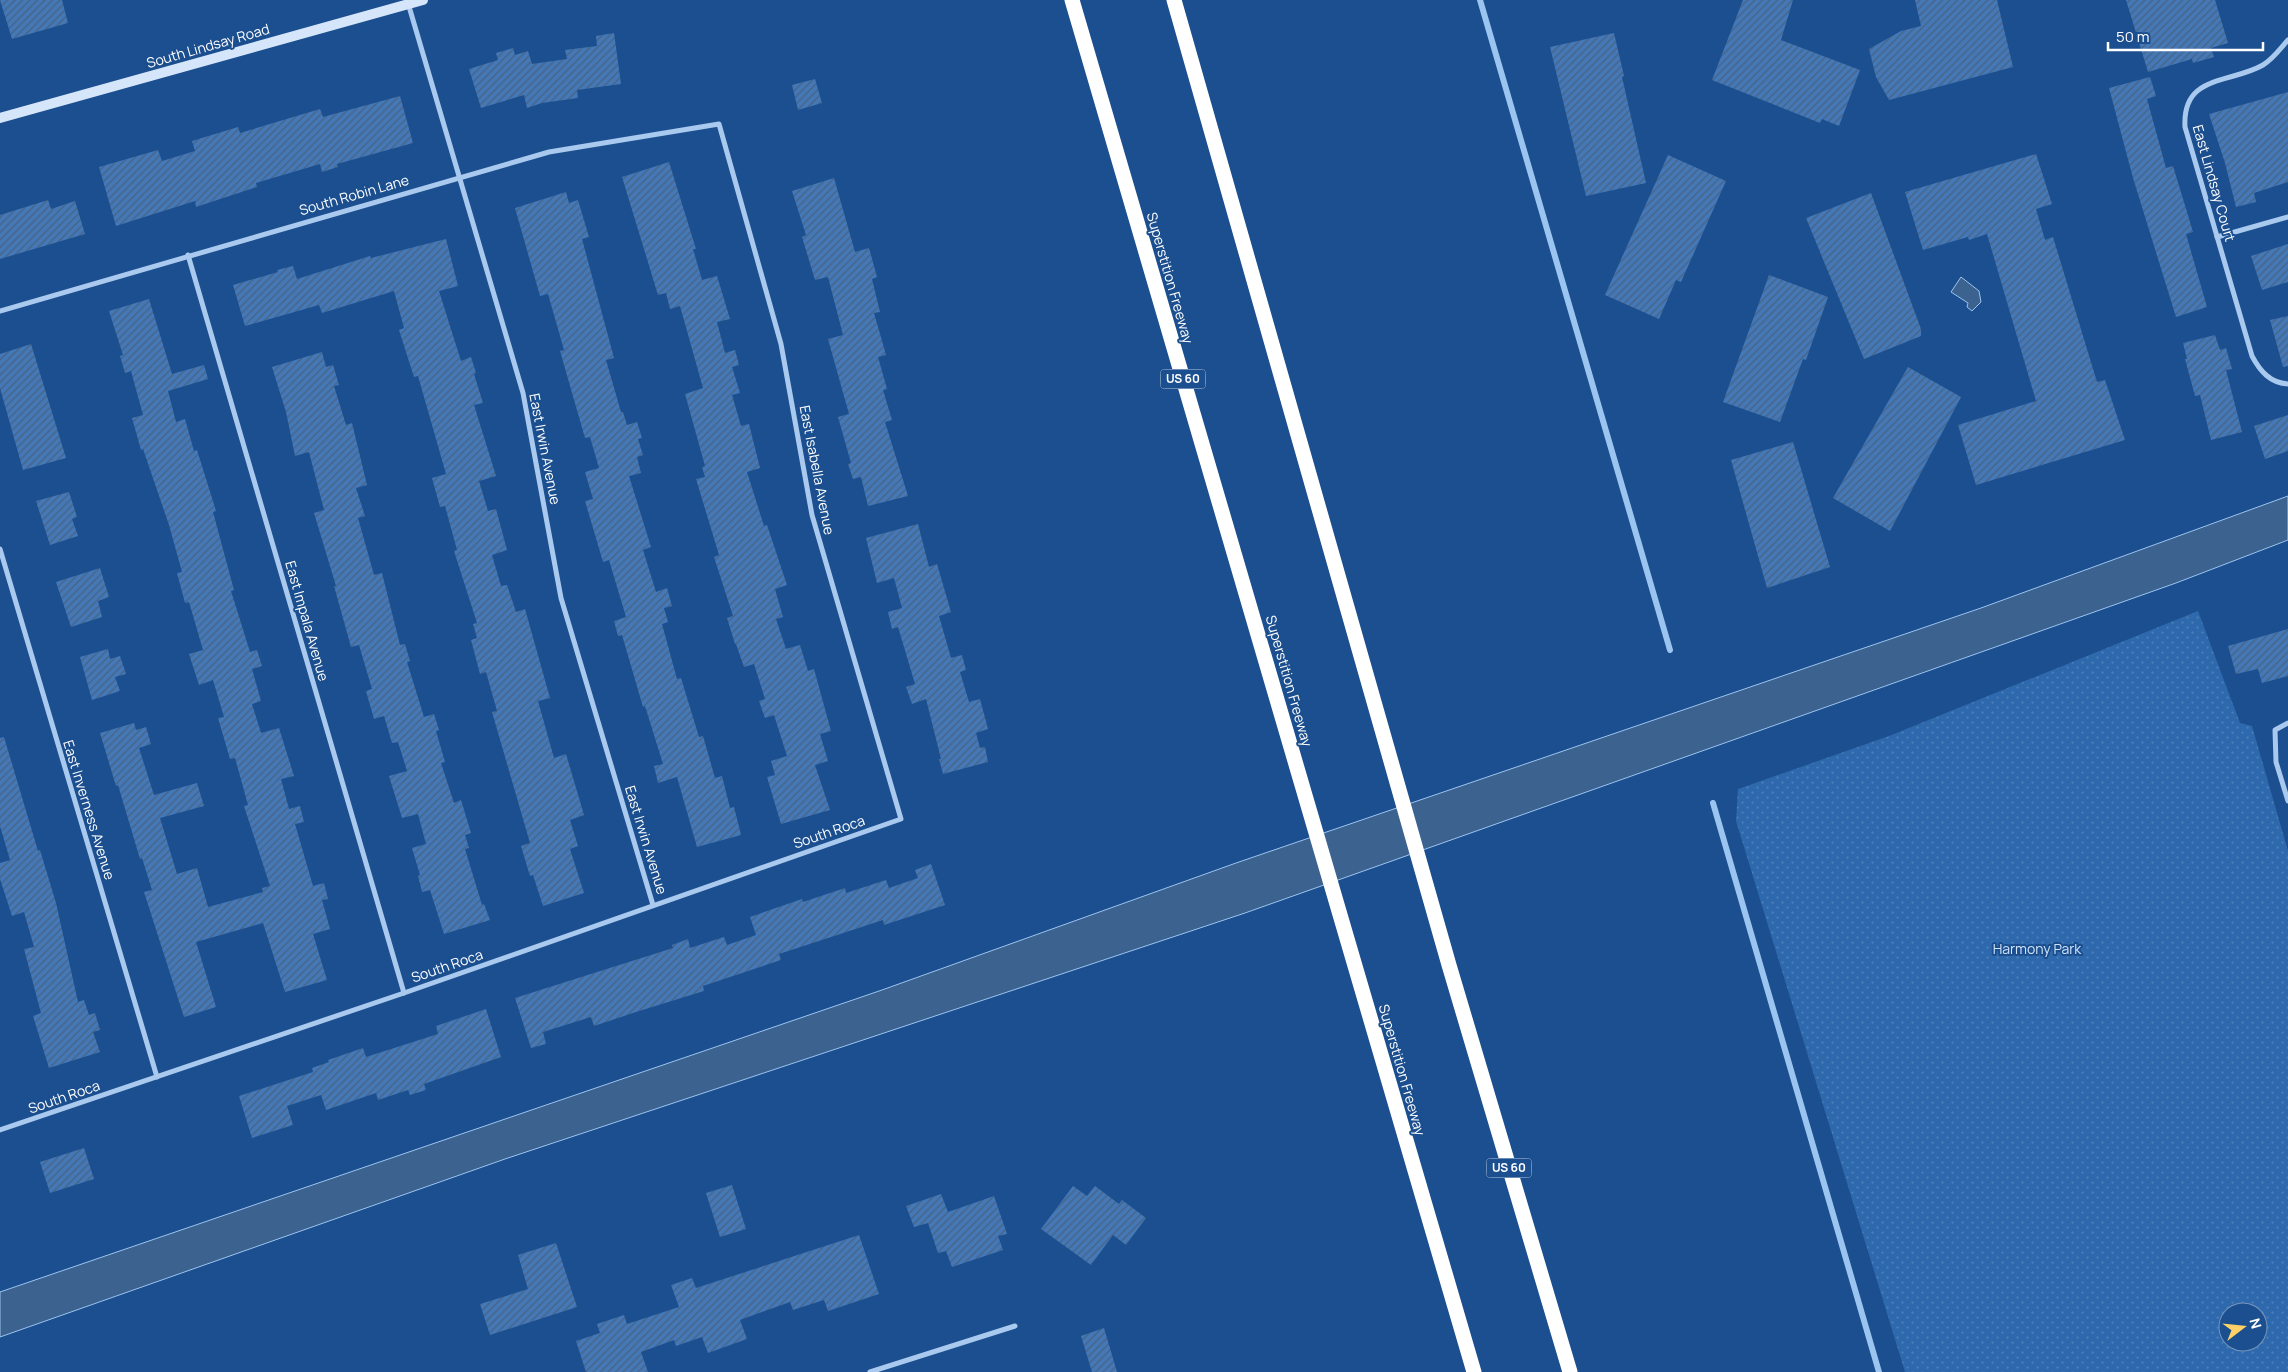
<svg xmlns="http://www.w3.org/2000/svg" width="2288" height="1372" viewBox="0 0 2288 1372" font-family="Manrope,sans-serif">
  <style>
    .park { fill: url(#park-dots); fill-rule: evenodd }
    .water { fill: #3c6290; stroke: #9cc4f0 }
    .lines { fill: none; stroke-linecap: round; stroke-linejoin: round }
    .stream { stroke: #9cc4f0; stroke-width: 6 }
    .building { fill: url(#building-hatch) }
    .minor { stroke: #a9c9ee; stroke-width: 5 }
    .secondary { stroke: #d6e6fa; stroke-width: 10 }
    .motorway { stroke: #fff; stroke-width: 15 }
    .labels { text-anchor: middle; stroke-width: 4; stroke-linejoin: round; paint-order: stroke }
    .shield { fill: #1b4f8f; stroke: #bbcadd; stroke-width: 1 }
    .shield-label { font-size: 12px; font-weight: bold; fill: #fff }
    .street-label { font-size: 14px; fill: #fff; stroke: #1b4f8f }
    .park-label { font-size: 14px; fill: #cfe3fa; stroke: #1b4f8f }
  </style>
  <defs>
    <pattern id="park-dots" width="8" height="8" patternUnits="userSpaceOnUse" patternTransform="scale(1.25)"><rect width="8" height="8" fill="#2e69ad"/><path d="M2 2h.1M6 6h.1" fill="none" stroke="#4d80b9" stroke-width="1.8" stroke-linecap="round"/></pattern>
    <pattern id="building-hatch" width="6" height="6" patternUnits="userSpaceOnUse" patternTransform="scale(1.25)"><rect width="6" height="6" fill="#4478b7"/><path d="M-1 1l2-2M0 6l6-6M5 7l2-2" fill="none" stroke="#486282"/></pattern>
  </defs>
  <rect width="100%" height="100%" fill="#1b4f8f"/>
  <path class="park" d="M2198 611 2240 723 2252 726 2288 851V1372H1905L1736 821 1738 789 1889 736ZM2228 1312H2258V1342H2228Z"/>
  <g class="water">
    <path d="M1961 277 1979 291 1981 302 1972 311 1967 307 1968 303 1951 292Z"/>
    <path d="M2288 496V540L2176 583 1245 913 505 1159 0 1337V1292L882 990 1236 863 1981 608Z"/>
  </g>
  <g class="lines">
    <g class="stream">
      <path d="M1480 0 1670 650"/>
      <path d="M1713 803 1879 1372"/>
    </g>
  </g>
  <g class="building">
    <path d="M0 0H62L68 23 12 39Z"/>
    <path d="M1743 0H1793L1781 40 1860 70 1839 126 1822 119 1820 123 1712 80Z"/>
    <path d="M1915 0H1997L2013 67 1889 100 1876 77 1869 49 1901 31 1921 26Z"/>
    <path d="M2126 0H2215L2228 43 2211 48 2214 57 2193 63 2192 59 2148 72Z"/>
    <path d="M614 33 621 84 577 90 578 98 542 103 527 108 524 95 481 108 469 69 498 60 496 53 513 48 515 55 528 51 532 64 567 59 565 50 597 46 596 36Z"/>
    <path d="M1614 33 1624 76 1622 77 1646 183 1586 196 1550 47Z"/>
    <path d="M2150 77 2156 96 2147 99 2166 168 2173 166 2187 212 2193 232 2186 234 2207 307 2176 317 2133 178 2109 88Z"/>
    <path d="M815 79 822 103 798 110 792 85Z"/>
    <path d="M2288 92V182L2254 193 2256 202 2236 207 2225 163 2209 114Z"/>
    <path d="M400 96 413 143 337 164 338 167 322 172 320 164 256 183 257 187 196 207 195 201 116 226 99 167 158 150 162 161 195 151 192 141 238 127 240 133 320 109 323 117Z"/>
    <path d="M2036 154 2052 204 2036 209 2045 240 2053 237 2097 382 2105 380 2125 440 1976 485 1958 425 2036 401 1987 234 1969 240 1968 237 1923 250 1905 192Z"/>
    <path d="M1668 155 1726 181 1681 282 1676 280 1659 319 1605 295Z"/>
    <path d="M669 162 696 249H693L702 280 717 276 730 319 717 322 725 353 735 350 739 365 732 367 740 393 732 395 741 426 749 424 760 468 747 472 764 526 767 525 787 585 775 589 783 617 776 619 786 649 800 645 808 671 814 669 831 731 820 734 828 761 815 765 830 810 781 824 767 777 775 775 771 761 787 756 774 715 765 718 759 701 765 699 754 664 744 667 736 644H735L727 618 733 616 714 557 719 555 696 479 705 477 702 467 705 466 685 394 703 388 680 306 670 309 666 293 658 295 622 177Z"/>
    <path d="M834 178 855 252 869 248 877 277 872 279 880 312 874 313 886 355 878 357 887 389 883 390 892 420 885 422 908 496 868 506 861 477 853 479 848 464 851 463 838 417 849 414 828 339 843 335 828 277 815 280 802 237 806 235 792 191Z"/>
    <path d="M566 192 569 203 578 200 589 237 582 239 614 358 606 360 621 412H623L627 425 637 422 642 438 638 439 643 455 637 457 641 473 629 476 651 547 643 550 656 592 667 588 672 606 664 608 668 622 662 624 677 679 681 678 699 737 703 736 715 778 722 776 730 808 734 807 741 835 697 847 677 777 658 783 654 766 663 764 645 706 643 707 622 635 618 636 614 621 626 617 609 560 603 562 585 501 593 499 585 472 599 468 590 437 585 438 560 351 564 350 548 294 540 296 515 208Z"/>
    <path d="M1871 193 1921 329V336L1864 359 1806 218Z"/>
    <path d="M48 200 51 209 75 201 85 234 0 259V215Z"/>
    <path d="M446 239 458 286 439 291 461 361 471 357 476 373 474 374 483 403 474 405 496 476 479 481 488 511 496 509 507 550 492 555 501 586 507 585 516 612 525 609 550 698 538 701 554 758 566 754 584 815 570 820 578 846 570 849 584 893 543 906 533 875 530 876 521 846 530 843 492 712 497 711 486 672 480 674 471 640 477 638 473 624 477 623 454 551 457 550 445 506 440 507 432 478 446 474 418 376 414 377 399 330 404 328 394 291 322 313 319 305 245 326 233 285 278 272 277 270 293 266 297 279 370 256 371 258Z"/>
    <path d="M2288 244V282L2262 290 2251 256Z"/>
    <path d="M1769 275 1828 297 1806 360 1803 359 1780 422 1723 402Z"/>
    <path d="M149 299 172 374 204 365 208 379 168 391 176 422 185 419 194 451 197 450 216 511 213 512 234 590 231 591 250 652 257 650 262 666 252 669 261 701 252 704 261 733 279 728 294 776 281 779 289 809 300 806 304 822 295 824 313 886 324 883 328 899 322 900 330 929 313 934 327 980 285 992 263 923 196 942 216 1007 184 1017 144 892 152 890 142 858 140 859 118 785 116 786 100 733 134 723 136 730 146 727 151 744 139 748 154 795 197 783 204 806 160 818 177 874 197 868 208 907 263 892 262 888 270 886 244 806 248 805 235 758 230 759 218 718 224 717 213 680 199 685 189 654 203 650 189 602 185 603 177 573 182 572 169 525 143 449 141 450 132 418 143 415 131 371 125 373 120 356 123 355 109 311Z"/>
    <path d="M2288 316V366L2283 367 2270 320Z"/>
    <path d="M2215 335 2220 350 2226 348 2232 369 2226 370 2242 432 2211 440 2200 395 2195 396 2185 359H2187L2183 343Z"/>
    <path d="M31 344 66 458 23 470 0 388V354Z"/>
    <path d="M322 352 326 367 333 365 339 385 334 386 346 425 352 423 367 485 356 488 365 516 358 518 374 575 382 573 400 645 405 644 410 661 407 662 424 717 434 714 439 730 436 731 445 762 441 763 454 803 461 800 471 833 465 835 469 848 465 849 482 905 484 904 490 920 444 934 430 890 422 892 418 876 420 875 412 848 426 844 418 814 402 818 389 776 407 771 398 742 392 743 384 716 374 719 366 691 372 689 359 645 351 647 334 586H336L314 513 324 510 309 452 295 456 286 412 272 367Z"/>
    <path d="M1908 367 1961 397 1890 531 1833 498Z"/>
    <path d="M2288 415V451L2265 459 2254 426Z"/>
    <path d="M1793 442 1830 567 1767 588 1731 460Z"/>
    <path d="M69 492 77 517 72 519 78 536 50 545 36 501Z"/>
    <path d="M918 524 929 567 937 564 951 612 939 616 951 658 962 655 966 670 960 672 969 702 980 699 988 729 976 733 980 748 985 747 988 762 943 774 939 759H941L926 699 912 704 906 687 915 684 898 627 892 629 888 612 902 608 894 578 877 583 866 538Z"/>
    <path d="M100 568 109 597 98 601 102 617 71 627 56 582Z"/>
    <path d="M2288 629V676L2262 683 2258 669 2236 674 2228 646Z"/>
    <path d="M108 649 110 659 120 656 126 674 115 677 120 691 92 700 80 657Z"/>
    <path d="M4 737 38 851 40 850 56 903 78 1002 84 1000 89 1015 95 1013 100 1030 93 1032 100 1052 49 1068 33 1016 41 1013 24 949 34 947 24 912 12 916 0 879V863L10 860 0 826V738Z"/>
    <path d="M931 864 945 905 884 925 883 920 779 954 781 960 703 986 704 991 636 1012 594 1026 591 1017 543 1032 546 1044 531 1048 515 998 673 948 672 945 688 939 690 948 724 937 727 945 756 935 750 917 802 899 803 902 845 888 846 893 886 880 889 888 918 878 915 870Z"/>
    <path d="M486 1009 501 1057 424 1084 426 1090 410 1095 408 1090 378 1100 376 1093 326 1110 321 1095 287 1106 293 1125 252 1138 239 1096 313 1072 312 1068 329 1062 328 1060 363 1048 366 1057 438 1034 436 1026Z"/>
    <path d="M84 1148 94 1179 50 1193 40 1162Z"/>
    <path d="M732 1185 746 1229 720 1237 706 1193Z"/>
    <path d="M1073 1186 1087 1196 1095 1186 1119 1204 1122 1200 1146 1218 1126 1245 1113 1235 1091 1265 1041 1229Z"/>
    <path d="M941 1194 948 1212 994 1196 1007 1234 998 1236 1003 1250 952 1267 946 1251 938 1253 928 1223 914 1227 906 1206Z"/>
    <path d="M859 1235 879 1294 828 1311 824 1300 793 1310 790 1302 740 1320 747 1339 708 1353 702 1337 676 1346 674 1340 641 1352 648 1372H586L576 1341 600 1333 597 1324 624 1315 627 1324 679 1307 671 1285 692 1278 696 1288Z"/>
    <path d="M556 1243 577 1307 490 1335 480 1304 528 1289 518 1255Z"/>
    <path d="M1104 1328 1117 1372H1092L1081 1336Z"/>
  </g>
  <g class="lines">
    <g class="minor">
      <path d="M408 3 523 393 561 598 653 905"/>
      <path d="M2288 40C2280 49 2273 59 2263 65 2230 84 2182 74 2185 127L2252 356C2260 371 2270 383 2288 384"/>
      <path d="M2217 237 2288 217"/>
      <path d="M188 255 404 993"/>
      <path d="M0 311 549 152 719 124 781 344 812 515 901 819 404 993 0 1130"/>
      <path d="M0 549 157 1077"/>
      <path d="M2288 723 2275 730 2276 762 2288 801"/>
      <path d="M870 1372 1015 1326"/>
    </g>
    <path class="secondary" d="M0 118 423 0"/>
    <g class="motorway">
      <path d="M1072 0 1474 1372"/>
      <path d="M1174 0 1449 965 1570 1372"/>
    </g>
  </g>
  <g class="labels">
    <g class="shield">
      <rect x="1160.5" y="369.5" width="45" height="19" rx="4"/>
      <rect x="1486.5" y="1158.5" width="45" height="19" rx="4"/>
    </g>
    <g class="shield-label">
      <text x="1183" y="383">US 60</text>
      <text x="1509" y="1172">US 60</text>
    </g>
    <g class="street-label">
      <text transform="translate(208 46) rotate(-16)" y="5">South Lindsay Road</text>
      <text transform="translate(2214 183) rotate(74)" y="5">East Lindsay Court</text>
      <text transform="translate(354 195) rotate(-16)" y="5">South Robin Lane</text>
      <text transform="translate(1170 278) rotate(74)" y="5">Superstition Freeway</text>
      <text transform="translate(545 449) rotate(79)" y="5">East Irwin Avenue</text>
      <text transform="translate(817 470) rotate(79)" y="5">East Isabella Avenue</text>
      <text transform="translate(307 621) rotate(74)" y="5">East Impala Avenue</text>
      <text transform="translate(1289 681) rotate(74)" y="5">Superstition Freeway</text>
      <text transform="translate(89 810) rotate(73)" y="5">East Inverness Avenue</text>
      <text transform="translate(829 832) rotate(-19)" y="5">South Roca</text>
      <text transform="translate(646 840) rotate(73)" y="5">East Irwin Avenue</text>
      <text transform="translate(447 966) rotate(-19)" y="5">South Roca</text>
      <text transform="translate(1402 1070) rotate(74)" y="5">Superstition Freeway</text>
      <text transform="translate(64 1097) rotate(-19)" y="5">South Roca</text>
    </g>
    <g class="park-label">
      <text x="2037" y="954">Harmony Park</text>
    </g>
  </g>
  <g transform="translate(2243 1327) rotate(74)"><circle r="24" fill="#1b4f8f" stroke="#7695bc"/>
  <path d="M0-4L9 19L0 12L-9 19Z" fill="#ffd166"/>
  <text y="-8" font-size="14" font-weight="bold" text-anchor="middle" fill="#ffffff">N</text>
  </g>
  <path d="M2108 42v8h155v-8" fill="none" stroke="#ffffff" stroke-width="2.5"/>
  <text x="2116" y="42" font-size="15" fill="#ffffff" stroke="#1b4f8f" stroke-width="4" paint-order="stroke">50 m</text>
</svg>
